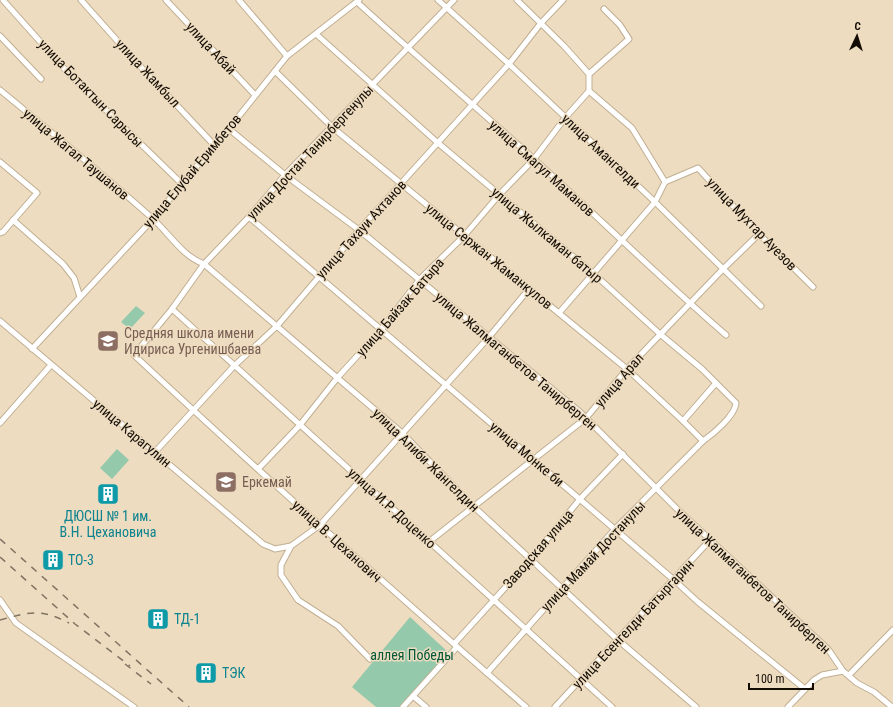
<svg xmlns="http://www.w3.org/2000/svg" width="893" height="707" viewBox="0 0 893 707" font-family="'Roboto Condensed',sans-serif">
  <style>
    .green { fill: #95c9ac }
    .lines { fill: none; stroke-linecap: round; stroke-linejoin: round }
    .minor-casing { stroke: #c0af93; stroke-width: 7 }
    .minor { stroke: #fff; stroke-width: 5 }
    .rail { stroke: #7f7361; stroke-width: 1.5; stroke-dasharray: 7 7; stroke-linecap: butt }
    .labels { text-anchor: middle; stroke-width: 3; stroke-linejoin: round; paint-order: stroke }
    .street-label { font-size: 14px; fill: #120c04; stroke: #eedcc0 }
    .education-label { font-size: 14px; fill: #785e54; stroke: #eedcc0; text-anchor: start }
    .culture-label { font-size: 14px; fill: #0d838f; stroke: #eedcc0; text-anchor: start }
    .park-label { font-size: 14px; fill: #005838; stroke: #eedcc0 }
  </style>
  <rect width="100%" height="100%" fill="#eedcc0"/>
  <g class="green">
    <path d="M136 306 145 313 130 329 121 322Z"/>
    <path d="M117 449 129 460 112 479 100 468Z"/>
    <path d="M410 617 449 653 400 707H376L352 687Z"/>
  </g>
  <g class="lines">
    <g class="minor-casing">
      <g id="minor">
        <path d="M3 0 69 74 182 184"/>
        <path d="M81 0 138 64 215 146"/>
        <path d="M166 0 255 95"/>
        <path d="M239 0 287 56"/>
        <path d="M438 0 509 64 655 202 761 306"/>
        <path d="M454 0 285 175 249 217 204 264 172 309 134 355C262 475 394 592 526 707"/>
        <path d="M517 0 564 46 589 74V91L632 128 665 182"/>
        <path d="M357 2C415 55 475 106 534 159 598 217 660 278 726 335"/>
        <path d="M316 34 438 143 594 274 660 334 702 369 736 403C735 416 713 434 703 441L615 529 487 673"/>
        <path d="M0 36 41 79"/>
        <path d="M275 71 332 127 627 369 683 421 703 441"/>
        <path d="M589 74 629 39 620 25 604 9"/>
        <path d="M0 90C51 132 103 174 152 218 169 233 182 256 204 264L402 433 473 506 618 640 696 707"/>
        <path d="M229 129 285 175 359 230 580 412 677 509 828 649 843 671 857 683 874 692 892 707"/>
        <path d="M0 162 37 193 3 232 0 233"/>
        <path d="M665 182 698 168 759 234 813 287"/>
        <path d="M249 217 534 460 674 580 698 602 805 689"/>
        <path d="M13 220 63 264 74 278 80 297"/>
        <path d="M172 309 612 707"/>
        <path d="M559 313 655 202 665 182"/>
        <path d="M0 321 263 544 275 549 291 546 320 525 489 337 529 289"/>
        <path d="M32 349 153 219 196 167 215 146 287 56 359 0"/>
        <path d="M683 421 716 383"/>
        <path d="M0 423 51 365"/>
        <path d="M155 452 234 366 277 326 359 230 509 64 541 23 563 0"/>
        <path d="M258 469 300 425 338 377 381 330 419 280 464 236 499 195 534 159 565 118 589 91"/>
        <path d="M430 541 586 418 627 369 723 269 759 234"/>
        <path d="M291 546 281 565V575L298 600 338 626 370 659"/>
        <path d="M0 600 16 623 134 707"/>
        <path d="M454 644 531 559 580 499 623 454"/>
        <path d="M849 675 893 630"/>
        <path d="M413 696 426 707"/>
        <path d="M403 707 457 647"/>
        <path d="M555 707 710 540"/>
        <path d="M788 707 814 680 822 675 843 671"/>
      </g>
    </g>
    <use href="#minor" class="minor"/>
    <g class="rail">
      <path d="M0 539 189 707"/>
      <path d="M0 557 75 624 130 666"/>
      <path d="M0 620C30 612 40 608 69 623"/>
      <path d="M125 664 151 684"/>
    </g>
  </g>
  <defs>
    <g id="school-square" transform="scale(1.15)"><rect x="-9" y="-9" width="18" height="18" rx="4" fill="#8d6e63" stroke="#eedcc0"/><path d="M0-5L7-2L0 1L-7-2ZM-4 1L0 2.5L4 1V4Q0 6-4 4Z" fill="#fff"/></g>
    <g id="building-square" transform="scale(1.15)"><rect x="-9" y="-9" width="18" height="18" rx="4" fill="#0f9aa8" stroke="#eedcc0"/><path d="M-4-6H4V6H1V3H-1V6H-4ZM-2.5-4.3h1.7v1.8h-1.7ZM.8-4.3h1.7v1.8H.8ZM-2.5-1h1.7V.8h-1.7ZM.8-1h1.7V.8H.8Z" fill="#fff"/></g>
  </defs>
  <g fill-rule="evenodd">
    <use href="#school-square" x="108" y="341"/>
    <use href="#school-square" x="226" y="482"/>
    <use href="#building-square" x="108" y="494"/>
    <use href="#building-square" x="53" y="560"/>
    <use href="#building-square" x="158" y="619"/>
    <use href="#building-square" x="206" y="673"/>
  </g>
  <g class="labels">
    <g class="street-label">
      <text transform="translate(211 48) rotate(47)" y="5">улица Абай</text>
      <text transform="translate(148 73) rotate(47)" y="5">улица Жамбыл</text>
      <text transform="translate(91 93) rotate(46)" y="5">улица Ботактын Сарысы</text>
      <text transform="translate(601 151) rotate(43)" y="5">улица Амангелди</text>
      <text transform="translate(310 152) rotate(-47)" y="5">улица Достан Танирбергенулы</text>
      <text transform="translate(76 154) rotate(40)" y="5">улица Жагал Таушанов</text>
      <text transform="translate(542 168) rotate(42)" y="5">улица Смагул Маманов</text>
      <text transform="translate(192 171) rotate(-50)" y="5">улица Елубай Еримбетов</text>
      <text transform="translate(752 224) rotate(46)" y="5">улица Мухтар Ауезов</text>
      <text transform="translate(361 229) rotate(-48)" y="5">улица Тахауи Ахтанов</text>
      <text transform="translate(547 235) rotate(40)" y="5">улица Жылкаман батыр</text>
      <text transform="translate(489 256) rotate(39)" y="5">улица Сержан Жаманкулов</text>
      <text transform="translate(400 307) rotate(-49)" y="5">улица Байзак Батыра</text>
      <text transform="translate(516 361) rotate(40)" y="5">улица Жалмаганбетов Танирберген</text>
      <text transform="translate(619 380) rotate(-49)" y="5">улица Арал</text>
      <text transform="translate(132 433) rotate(40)" y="5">улица Карагулин</text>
      <text transform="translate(527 454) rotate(40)" y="5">улица Монке би</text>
      <text transform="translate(426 460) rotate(44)" y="5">улица Алиби Жангелдин</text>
      <text transform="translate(392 508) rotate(42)" y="5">улица И.Р. Доценко</text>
      <text transform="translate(337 541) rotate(42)" y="5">улица В. Цеханович</text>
      <text transform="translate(538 549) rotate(-49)" y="5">Заводская улица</text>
      <text transform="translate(593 556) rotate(-47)" y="5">улица Мамай Достанулы</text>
      <text transform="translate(753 581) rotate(43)" y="5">улица Жалмаганбетов Танирберген</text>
      <text transform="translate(633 624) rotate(-47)" y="5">улица Есенгелди Батыргарин</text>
    </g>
    <g class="education-label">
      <text x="124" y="338">Средняя школа имени<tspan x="124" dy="16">Идириса Ургенишбаева</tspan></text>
      <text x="242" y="487">Еркемай</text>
    </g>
    <g class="culture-label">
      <text x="108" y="521" text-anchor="middle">ДЮСШ № 1 им.<tspan x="108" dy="16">В.Н. Цехановича</tspan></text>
      <text x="68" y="565">ТО-3</text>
      <text x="174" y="624">ТД-1</text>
      <text x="222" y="678">ТЭК</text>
    </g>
    <g class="park-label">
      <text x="412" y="660">аллея Победы</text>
    </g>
  </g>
  <g transform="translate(857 36) rotate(4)" stroke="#eedcc0" stroke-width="3" paint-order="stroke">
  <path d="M0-3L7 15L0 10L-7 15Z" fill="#120c04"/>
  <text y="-6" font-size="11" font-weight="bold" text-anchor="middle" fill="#120c04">С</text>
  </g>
  <path d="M749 683v6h64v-6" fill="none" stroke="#120c04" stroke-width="2"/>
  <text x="755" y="683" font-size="12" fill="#120c04" stroke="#eedcc0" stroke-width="3" paint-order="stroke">100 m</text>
</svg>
